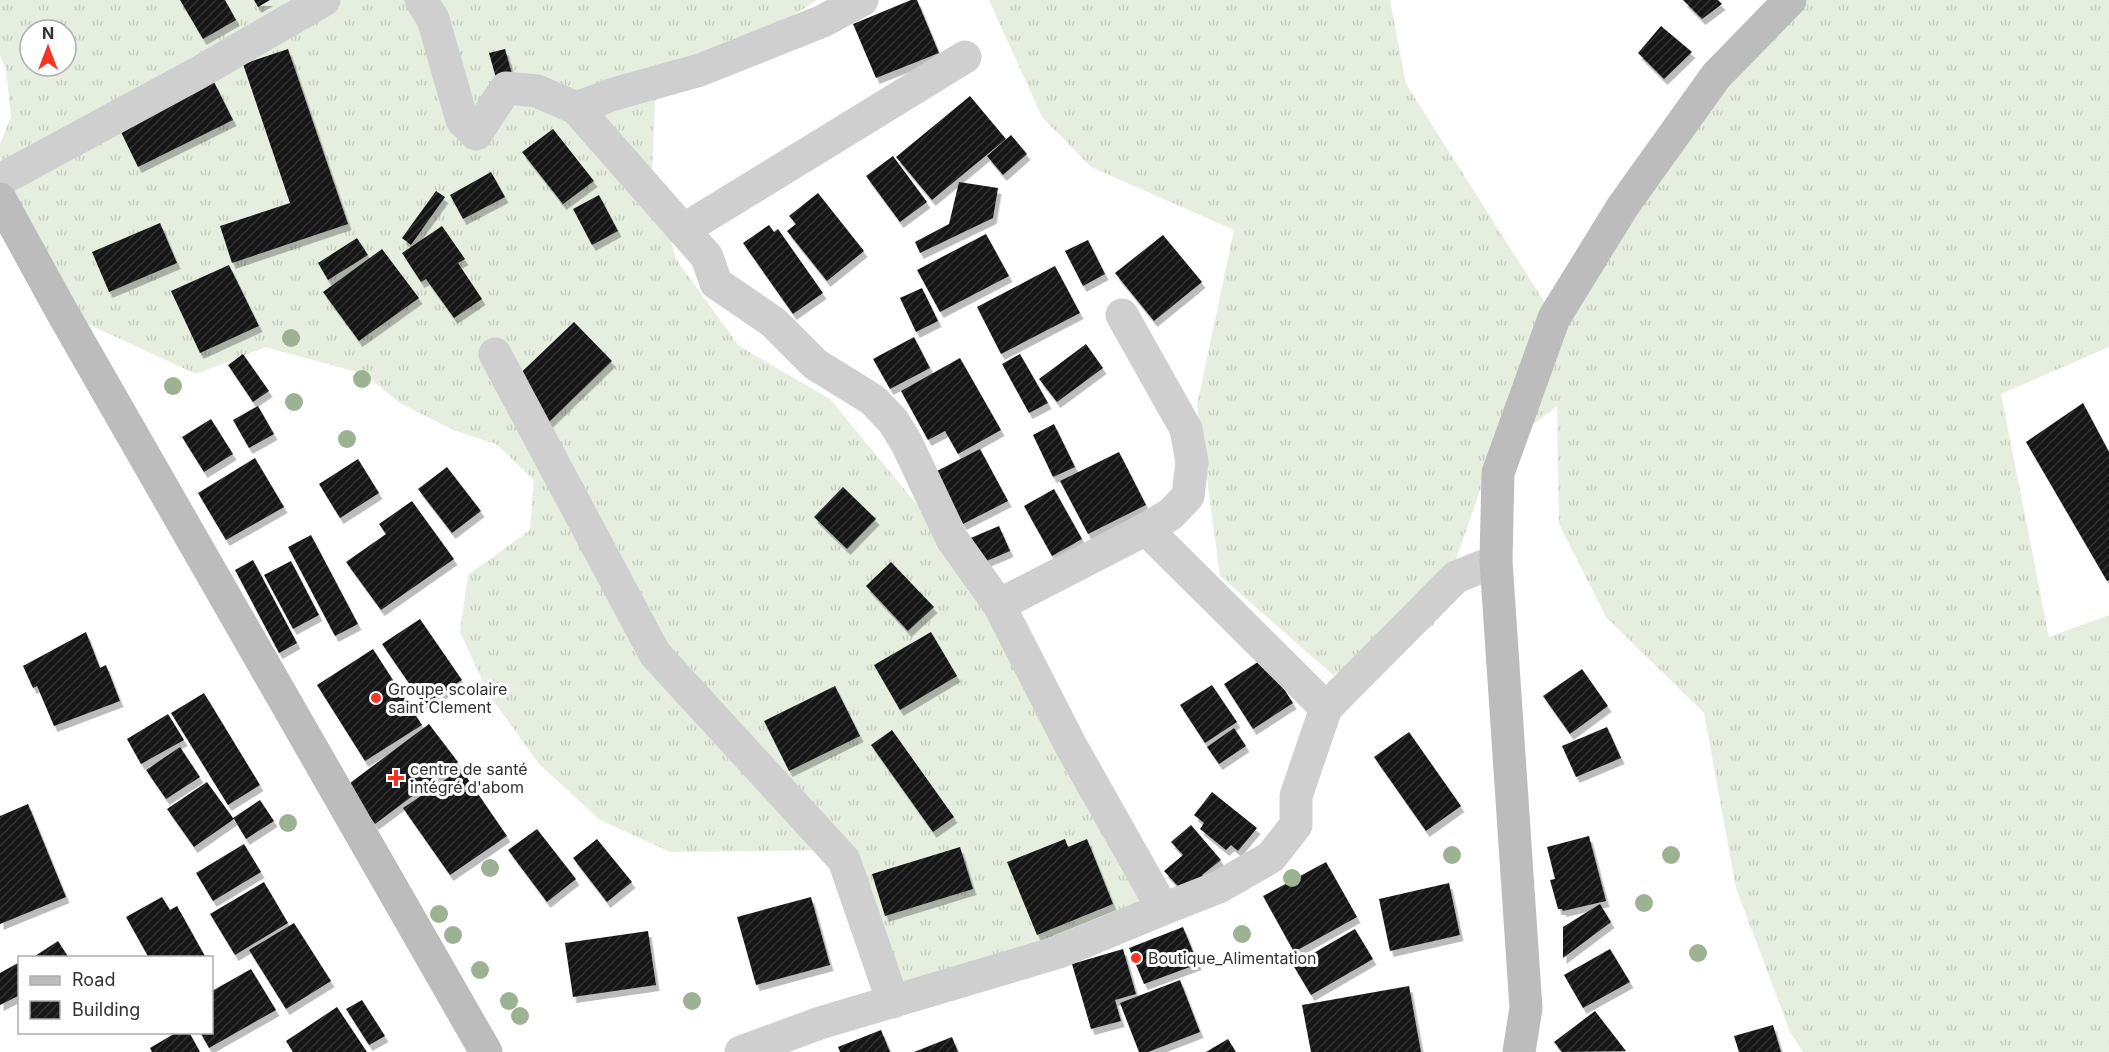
<svg xmlns="http://www.w3.org/2000/svg" width="2109" height="1052" viewBox="0 0 2109 1052" font-family="Inter,sans-serif">
  <style>
    .grass { fill: url(#grass-tufts); fill-rule: evenodd }
    .building { fill: url(#building-hatch); filter: url(#shadow) }
    .lines { fill: none; stroke-linecap: round; stroke-linejoin: round }
    .street { stroke: #cfcfcf; stroke-width: 33 }
    .secondary { stroke: #bcbcbc; stroke-width: 33 }
    .tree { fill: #9db293 }
    .poi-dot { fill: #f63426; stroke: #fff; stroke-width: 2 }
    .labels { text-anchor: middle; stroke-width: 6; stroke-linejoin: round; paint-order: stroke }
    .poi-label { font-size: 16px; fill: #323232; stroke: #fff; text-anchor: start }
  </style>
  <defs>
    <pattern id="grass-tufts" width="24" height="20" patternUnits="userSpaceOnUse" patternTransform="scale(1.5)"><rect width="24" height="20" fill="#e6efdf"/><path d="M3 7l-1-3M5 7V3M7 7l1-3M15 17l-1-3M17 17v-4M19 17l1-3" fill="none" stroke="#c6cdc0"/></pattern>
    <pattern id="building-hatch" width="6" height="6" patternUnits="userSpaceOnUse" patternTransform="scale(1.5)"><rect width="6" height="6" fill="#191919"/><path d="M-1 1l2-2M0 6l6-6M5 7l2-2" fill="none" stroke="#323232"/></pattern>
    <filter id="shadow"><feDropShadow dx="3.5" dy="6" stdDeviation="0" flood-color="#0004"/></filter>
  </defs>
  <rect width="100%" height="100%" fill="#fff"/>
  <g class="grass">
    <path d="M0 0H817L733 55 655 101 652 173 676 259 739 346 830 399 942 535 1152 900 881 1004 843 850 670 852 600 820 539 764 488 693 460 632 468 575 530 530 534 480 496 444 453 430 400 403 364 374 266 347 196 374 62 312 0 205V144L11 117 6 70 0 56ZM30 30H66V66H30Z"/>
    <path d="M989 0H1390L1406 84 1554 317 1786 0H2109V347L2001 394 2049 637 2109 615V1052H1803L1790 1032 1736 888 1704 713 1606 617 1559 524 1557 406 1492 456 1433 626 1333 675 1220 576 1197 405 1234 230 1091 167 1042 117Z"/>
  </g>
  <g class="building">
    <path d="M180 0H225L236 20 203 39Z"/>
    <path d="M254 0H270L258 7Z"/>
    <path d="M911 0H917L939 53 876 78 853 24Z"/>
    <path d="M1683 0H1718L1722 4 1702 19Z"/>
    <path d="M1661 26 1692 52 1664 79 1638 53Z"/>
    <path d="M288 49 348 224 232 263 220 226 290 203 243 64Z"/>
    <path d="M505 49 512 74 496 78 489 53Z"/>
    <path d="M214 82 233 120 138 167 119 128Z"/>
    <path d="M970 96 1006 139 932 200 896 157Z"/>
    <path d="M553 129 594 181 563 204 522 152Z"/>
    <path d="M1011 135 1027 154 1003 175 987 156Z"/>
    <path d="M893 156 927 202 900 222 866 176Z"/>
    <path d="M491 172 505 197 463 219 450 195Z"/>
    <path d="M959 182 998 188 993 218 920 253 915 242 949 224Z"/>
    <path d="M436 191 445 197 411 245 402 238Z"/>
    <path d="M818 193 864 251 827 281 787 231 796 224 789 216Z"/>
    <path d="M599 195 618 231 592 245 573 209Z"/>
    <path d="M160 223 177 263 109 292 92 252Z"/>
    <path d="M769 225 774 232 778 229 823 293 793 314 743 243Z"/>
    <path d="M442 226 465 259 458 263 482 299 454 318 426 279 421 282 402 253Z"/>
    <path d="M986 234 1009 276 940 312 917 270Z"/>
    <path d="M1163 235 1202 282 1154 321 1115 273Z"/>
    <path d="M357 238 368 255 328 280 318 263Z"/>
    <path d="M1088 240 1105 274 1083 286 1065 251Z"/>
    <path d="M382 249 419 298 359 341 323 292Z"/>
    <path d="M229 265 259 326 200 353 171 291Z"/>
    <path d="M1055 266 1080 313 1001 354 977 307Z"/>
    <path d="M922 288 938 321 916 332 900 298Z"/>
    <path d="M574 322 612 361 545 426 507 386Z"/>
    <path d="M914 337 930 368 890 389 873 359Z"/>
    <path d="M1086 344 1103 368 1057 402 1039 379Z"/>
    <path d="M243 354 269 391 253 402 228 365Z"/>
    <path d="M1020 354 1048 403 1029 413 1002 364Z"/>
    <path d="M960 358 1001 430 958 454 945 431 928 440 901 391Z"/>
    <path d="M2083 403 2109 452V580L2107 581 2026 442Z"/>
    <path d="M258 406 274 434 249 448 233 420Z"/>
    <path d="M211 419 233 454 204 472 182 437Z"/>
    <path d="M1054 424 1075 467 1053 477 1033 435Z"/>
    <path d="M980 449 1008 501 963 524 935 472Z"/>
    <path d="M1119 452 1146 505 1088 534 1060 481Z"/>
    <path d="M255 458 284 507 226 540 198 493Z"/>
    <path d="M358 459 379 493 340 518 319 484Z"/>
    <path d="M447 467 481 511 452 533 418 489Z"/>
    <path d="M843 487 876 519 847 549 814 517Z"/>
    <path d="M1054 489 1082 539 1052 556 1024 506Z"/>
    <path d="M412 501 454 559 381 610 346 562 386 534 379 524Z"/>
    <path d="M999 526 1010 551 977 565 966 540Z"/>
    <path d="M311 535 358 624 335 636 288 547Z"/>
    <path d="M253 560 297 643 279 653 235 570Z"/>
    <path d="M291 561 319 615 293 629 264 575Z"/>
    <path d="M891 562 934 607 908 631 866 586Z"/>
    <path d="M420 619 462 680 424 705 382 644Z"/>
    <path d="M86 632 100 668 106 665 120 701 54 726 37 686 33 688 23 666Z"/>
    <path d="M931 632 957 676 900 710 874 665Z"/>
    <path d="M373 649 422 725 365 761 317 685Z"/>
    <path d="M1264 658 1293 703 1253 729 1224 684Z"/>
    <path d="M1582 669 1608 706 1570 734 1543 696Z"/>
    <path d="M1212 685 1237 722 1205 743 1180 705Z"/>
    <path d="M835 686 860 736 789 771 764 721Z"/>
    <path d="M204 693 260 785 228 805 171 713Z"/>
    <path d="M168 714 184 740 141 764 127 739Z"/>
    <path d="M429 724 458 762 375 824 346 786Z"/>
    <path d="M1607 727 1621 758 1576 777 1562 746Z"/>
    <path d="M1234 728 1246 746 1219 764 1207 747Z"/>
    <path d="M892 730 954 817 933 832 871 745Z"/>
    <path d="M1409 732 1461 806 1426 831 1374 757Z"/>
    <path d="M180 747 200 777 166 799 146 770Z"/>
    <path d="M461 769 507 836 450 875 403 808Z"/>
    <path d="M207 782 233 818 260 800 274 821 246 839 234 819 194 847 167 809Z"/>
    <path d="M1212 792 1257 828 1238 851 1231 845 1226 850 1200 829 1204 823 1194 815Z"/>
    <path d="M28 804 66 897 0 924V816Z"/>
    <path d="M1191 825 1221 860 1202 875 1207 880 1188 897 1164 871 1183 855 1171 842Z"/>
    <path d="M537 829 576 879 547 902 508 850Z"/>
    <path d="M1589 836 1606 901 1563 911 1562 909H1558L1550 880 1555 879 1547 847Z"/>
    <path d="M597 839 632 882 607 902 573 858Z"/>
    <path d="M1065 839 1068 847 1087 839 1113 904 1037 935 1007 862Z"/>
    <path d="M244 844 261 872 213 901 196 873Z"/>
    <path d="M960 847 973 889 885 916 872 874Z"/>
    <path d="M1326 862 1357 917 1294 952 1263 896Z"/>
    <path d="M264 882 288 923 235 955 210 914Z"/>
    <path d="M1449 883 1460 935 1390 951 1379 899Z"/>
    <path d="M162 897 170 910 177 906 206 958H149L126 917Z"/>
    <path d="M811 897 830 965 756 985 737 917Z"/>
    <path d="M1600 904 1611 922 1563 958V927Z"/>
    <path d="M294 923 331 981 286 1009 249 950Z"/>
    <path d="M1183 927 1198 964 1144 984 1129 948Z"/>
    <path d="M1355 929 1373 959 1311 995 1293 965Z"/>
    <path d="M648 931 656 985 573 997 565 943Z"/>
    <path d="M58 941 69 958H32Z"/>
    <path d="M1123 949 1136 994 1115 1000 1121 1021 1091 1029 1072 964Z"/>
    <path d="M1610 949 1630 982 1583 1008 1564 975Z"/>
    <path d="M18 963 20 967V995L0 1005V973Z"/>
    <path d="M251 969 276 1010 209 1048 200 1032H212V991Z"/>
    <path d="M1180 980 1200 1032 1148 1052H1139L1120 1003Z"/>
    <path d="M1409 986 1421 1052H1311L1302 1005Z"/>
    <path d="M362 1000 385 1036 369 1045 346 1009Z"/>
    <path d="M337 1007 367 1052H293L286 1041Z"/>
    <path d="M1595 1011 1626 1051 1562 1052 1554 1042Z"/>
    <path d="M1773 1025 1781 1052H1739L1734 1036Z"/>
    <path d="M881 1030 890 1052H840L838 1047Z"/>
    <path d="M177 1032H189L200 1052H152L150 1048Z"/>
    <path d="M952 1037 958 1052H914Z"/>
    <path d="M1228 1039 1236 1052H1206Z"/>
  </g>
  <g class="lines">
    <g class="street">
      <path d="M421 0 433 19 462 120 476 134 506 88 537 91 576 108 614 94 700 70 823 21 862 0"/>
      <path d="M576 108 707 257 716 283 773 322 815 364 873 400 893 421 906 442 952 539 999 605 1071 746 1163 909 1059 952 820 1023 741 1052"/>
      <path d="M0 180 198 73 324 0"/>
      <path d="M683 230 965 57"/>
      <path d="M495 354 655 654 844 860 893 1002"/>
      <path d="M1146 529 1326 708 1296 796V825L1271 857 1219 887 1163 909"/>
      <path d="M999 605 1146 529 1171 514 1188 496 1192 462 1186 429 1122 315"/>
      <path d="M1326 708 1456 577 1496 561"/>
    </g>
    <g class="secondary">
      <path d="M0 199 62 312 486 1052"/>
      <path d="M1519 1052 1526 1008 1496 561 1498 473 1554 318 1623 206 1716 76 1790 0"/>
    </g>
  </g>
  <g class="tree">
    <circle cx="291" cy="338" r="9"/>
    <circle cx="362" cy="379" r="9"/>
    <circle cx="173" cy="386" r="9"/>
    <circle cx="294" cy="402" r="9"/>
    <circle cx="347" cy="439" r="9"/>
    <circle cx="288" cy="823" r="9"/>
    <circle cx="1452" cy="855" r="9"/>
    <circle cx="1671" cy="855" r="9"/>
    <circle cx="490" cy="868" r="9"/>
    <circle cx="1292" cy="878" r="9"/>
    <circle cx="1644" cy="903" r="9"/>
    <circle cx="439" cy="914" r="9"/>
    <circle cx="1242" cy="934" r="9"/>
    <circle cx="453" cy="935" r="9"/>
    <circle cx="1698" cy="953" r="9"/>
    <circle cx="480" cy="970" r="9"/>
    <circle cx="509" cy="1001" r="9"/>
    <circle cx="692" cy="1001" r="9"/>
    <circle cx="520" cy="1016" r="9"/>
  </g>
  <g class="poi-dot">
    <circle cx="376" cy="698" r="6"/>
    <path d="M393 769h6v6h6v6h-6v6h-6v-6h-6v-6h6z"/>
    <circle cx="1136" cy="958" r="6"/>
  </g>
  <g class="labels">
    <g class="poi-label">
      <text x="388" y="695">Groupe scolaire<tspan x="388" dy="18">saint Clement</tspan></text>
      <text x="410" y="775">centre de santé<tspan x="410" dy="18">intégré d'abom</tspan></text>
      <text x="1148" y="964">Boutique_Alimentation</text>
    </g>
  </g>
  <rect x="18" y="956" width="195" height="78" fill="#ffffff" stroke="#adadad" stroke-width="1.5"/>
  <rect x="30" y="976" width="30" height="9" fill="#bcbcbc" stroke="#adadad" stroke-width="1.5"/>
  <text x="72" y="986" font-size="18" fill="#323232">Road</text>
  <rect x="30" y="1001" width="30" height="18" fill="url(#building-hatch)" stroke="#adadad" stroke-width="1.5"/>
  <text x="72" y="1016" font-size="18" fill="#323232">Building</text>
  <g transform="translate(48 48)"><circle r="28" fill="#ffffff" stroke="#adadad" stroke-width="1.5"/>
  <path d="M0-4.5L10 22L0 15L-10 22Z" fill="#f63426"/>
  <text y="-9" font-size="16" font-weight="bold" text-anchor="middle" fill="#323232">N</text>
  </g>
</svg>
